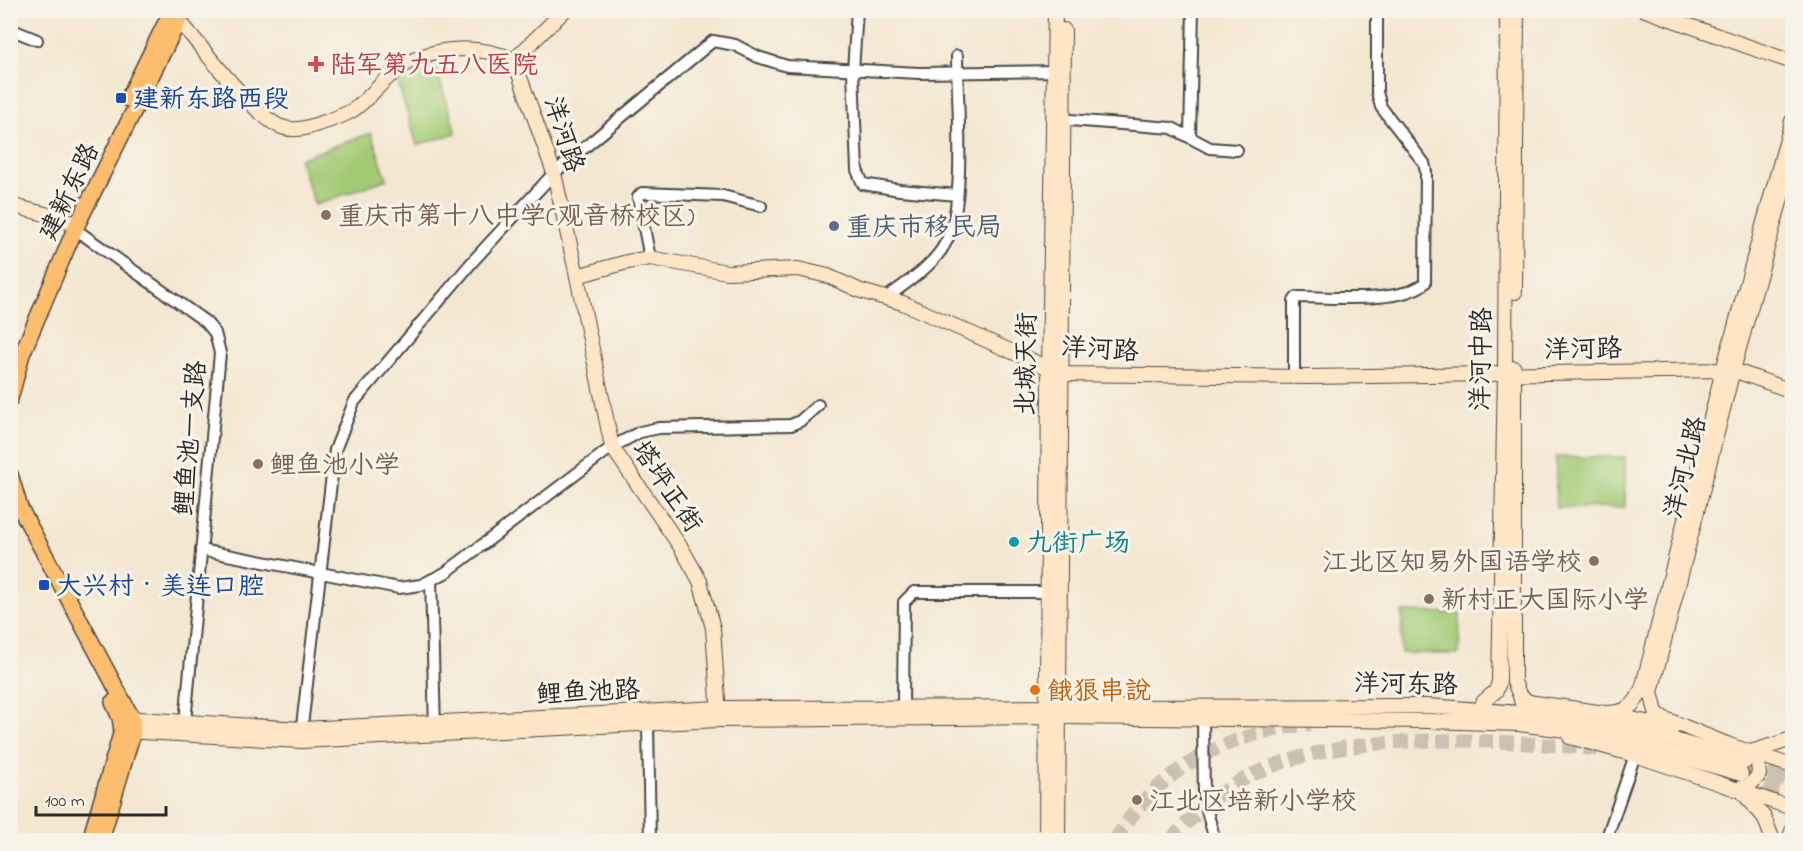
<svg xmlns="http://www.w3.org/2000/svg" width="1803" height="851" viewBox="0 0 1803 851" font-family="'Indie Flower','LXGW WenKai TC',sans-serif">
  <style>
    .green { fill: #a2ca75; stroke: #667a50; stroke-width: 1.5 }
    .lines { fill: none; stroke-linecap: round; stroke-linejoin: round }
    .secondary-tunnel { stroke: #ccc1b0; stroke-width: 14; stroke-dasharray: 14 7; stroke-linecap: butt }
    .primary-tunnel { stroke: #ccc1b0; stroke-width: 15; stroke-dasharray: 15 8; stroke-linecap: butt }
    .street-casing { stroke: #494744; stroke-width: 14 }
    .secondary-casing { stroke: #494744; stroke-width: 16 }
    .primary-casing { stroke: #494744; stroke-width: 18 }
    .street { stroke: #fff; stroke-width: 10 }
    .secondary { stroke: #fee5c5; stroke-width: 14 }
    .primary { stroke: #fcbd6e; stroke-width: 15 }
    .health-dot { fill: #e0444e; stroke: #f7f3e8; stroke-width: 2 }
    .transit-dot { fill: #1a4fb4; stroke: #f7f3e8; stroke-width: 2 }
    .education-dot { fill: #8d6e63; stroke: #f7f3e8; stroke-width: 2 }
    .service-dot { fill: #5c6f8a; stroke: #f7f3e8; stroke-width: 2 }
    .culture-dot { fill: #0f9aa8; stroke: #f7f3e8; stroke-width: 2 }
    .food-dot { fill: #e8710a; stroke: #f7f3e8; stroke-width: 2 }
    .labels { text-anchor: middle; stroke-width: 6; stroke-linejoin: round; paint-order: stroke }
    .health-label { font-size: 26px; fill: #be3a42; stroke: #f7f3e8; text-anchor: start }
    .transit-label { font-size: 26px; fill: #164399; stroke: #f7f3e8; text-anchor: start }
    .street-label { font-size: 26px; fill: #2b2b2b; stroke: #f7f3e8 }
    .education-label { font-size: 26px; fill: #785e54; stroke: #f7f3e8; text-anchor: start }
    .service-label { font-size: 26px; fill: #4e5e75; stroke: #f7f3e8; text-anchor: start }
    .culture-label { font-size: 26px; fill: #0d838f; stroke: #f7f3e8; text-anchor: start }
    .food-label { font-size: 26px; fill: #c56008; stroke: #f7f3e8; text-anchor: start }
  </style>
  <rect width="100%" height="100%" fill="#f7f3e8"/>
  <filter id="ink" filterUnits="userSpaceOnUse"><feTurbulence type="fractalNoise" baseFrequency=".0167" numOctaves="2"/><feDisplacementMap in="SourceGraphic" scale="12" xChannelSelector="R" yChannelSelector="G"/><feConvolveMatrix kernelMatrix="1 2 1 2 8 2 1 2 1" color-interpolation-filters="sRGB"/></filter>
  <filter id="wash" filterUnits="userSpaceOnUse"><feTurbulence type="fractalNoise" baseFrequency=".008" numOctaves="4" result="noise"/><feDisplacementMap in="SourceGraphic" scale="24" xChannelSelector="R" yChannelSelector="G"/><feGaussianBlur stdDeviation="1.35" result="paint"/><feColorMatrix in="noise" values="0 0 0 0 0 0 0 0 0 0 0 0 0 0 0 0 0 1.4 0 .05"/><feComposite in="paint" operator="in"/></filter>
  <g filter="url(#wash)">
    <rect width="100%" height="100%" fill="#f4e7d1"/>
    <g class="green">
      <path d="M436 68 456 133 417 145 397 80Z"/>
      <path d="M371 133 387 179 315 205 299 159Z"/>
      <path d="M1625 457V507L1556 508V457Z"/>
      <path d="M1402 612 1460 613 1459 654 1401 653Z"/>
    </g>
  </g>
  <g filter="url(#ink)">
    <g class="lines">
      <g class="secondary-tunnel">
        <path d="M1413 715 1463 714"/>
        <path d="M1732 762 1792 782"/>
        <path d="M1115 840C1160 766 1227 734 1310 724"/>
        <path d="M1171 840C1193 815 1218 793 1248 777 1342 728 1499 739 1602 750"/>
      </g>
      <g class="primary-tunnel">
        <path d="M1747 762 1792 778"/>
        <path d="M1744 775 1792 794"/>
      </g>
      <g class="street-casing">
        <g id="street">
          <path d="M857 10 853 71 857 170 863 184 900 190 957 195"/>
          <path d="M10 29 37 40"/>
          <path d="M1057 119 1172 128 1210 148 1237 150"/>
          <path d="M1190 136 1193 10"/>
          <path d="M75 229 206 322 215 333 220 353 185 722"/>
          <path d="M650 258 638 197 642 193 723 196 761 206"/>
          <path d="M886 298C907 282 934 266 946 242 967 203 957 102 957 56"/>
          <path d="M1294 377V301L1297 297C1330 297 1400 304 1425 283L1426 172 1424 163 1381 107 1377 92V10"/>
          <path d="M201 550 399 588 421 585 445 573 612 447 640 432 659 428 791 425 800 421 818 405"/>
          <path d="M431 580 435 729"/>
          <path d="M903 705 904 602 914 592H1053"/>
          <path d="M1203 719 1204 800 1215 840"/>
          <path d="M648 724 650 840"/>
          <path d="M301 734 335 450 354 402 473 261 554 173 713 41 735 45 758 57 787 66 919 73 1061 71"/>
          <path d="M1606 840 1635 755"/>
        </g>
      </g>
      <g class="secondary-casing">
        <g id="secondary">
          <path d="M1645 10 1792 62"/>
          <path d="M173 13C196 40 251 113 279 126 290 131 304 129 315 125 328 121 342 117 353 110 372 97 384 77 404 65 437 45 480 45 514 60L565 10"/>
          <path d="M514 60 554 173 577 276 627 262 650 258 727 272 798 269 828 276 861 291 903 303 1062 374 1310 377 1723 370H1733L1792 391"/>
          <path d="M10 205 68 220 75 229"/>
          <path d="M577 276 612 447 682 549 700 581 713 628 719 715"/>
          <path d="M1515 292 1517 10"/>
          <path d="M1514 368V682L1520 696 1529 702"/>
          <path d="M10 513 11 512"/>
          <path d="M1521 701 1605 713 1673 728"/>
          <path d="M1483 702 1496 691 1499 682 1505 373 1507 10"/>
          <path d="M1605 713C1625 713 1634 708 1642 689L1723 370 1792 121"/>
          <path d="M122 718 302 729 719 708 1428 706 1561 716 1671 739 1745 762"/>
          <path d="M124 731 301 741 719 720 1059 717 1429 721 1519 724 1611 736 1741 774"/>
          <path d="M1570 737 1635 755 1792 808"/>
          <path d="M1720 742 1792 766"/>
          <path d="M1729 745 1663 718 1656 712 1651 692 1733 370 1792 159"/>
          <path d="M1738 789 1749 786 1759 775 1758 762 1751 752 1792 739"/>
          <path d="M1744 794 1764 817 1773 840"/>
          <path d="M1046 840 1049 369 1055 10"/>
          <path d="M1058 840 1064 30"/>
          <path d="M1789 840 1792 831"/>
        </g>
      </g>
      <g class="primary-casing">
        <g id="primary">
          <path d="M128 99 172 10"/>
          <path d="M10 399 22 354 75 229 184 10"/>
          <path d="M10 474 20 508 132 718 133 732 101 840"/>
          <path d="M90 840 122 730 120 718 113 702"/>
        </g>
      </g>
      <use href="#street" class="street"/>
      <use href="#secondary" class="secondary"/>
      <use href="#primary" class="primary"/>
    </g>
  </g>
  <path class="health-dot" d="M313 55h6v6h6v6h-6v6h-6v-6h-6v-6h6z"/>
  <g class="transit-dot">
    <rect x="115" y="92" width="12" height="12" rx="3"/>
    <rect x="38" y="579" width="12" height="12" rx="3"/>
  </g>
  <g class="education-dot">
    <circle cx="326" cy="215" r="6"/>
    <circle cx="258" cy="464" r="6"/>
    <circle cx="1594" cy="561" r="6"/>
    <circle cx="1429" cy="599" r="6"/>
    <circle cx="1137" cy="800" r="6"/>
  </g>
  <circle class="service-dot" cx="834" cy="226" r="6"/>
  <circle class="culture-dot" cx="1014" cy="542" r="6"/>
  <circle class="food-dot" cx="1035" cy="690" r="6"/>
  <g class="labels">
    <g class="health-label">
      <text x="330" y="73">陆军第九五八医院</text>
    </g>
    <g class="transit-label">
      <text x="133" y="107">建新东路西段</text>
      <text x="56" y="594">大兴村‧美连口腔</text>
    </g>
    <g class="street-label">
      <text transform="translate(565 134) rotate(72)" y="9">洋河路</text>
      <text transform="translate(68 191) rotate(-64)" y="9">建新东路</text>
      <text transform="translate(1100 348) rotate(4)" y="9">洋河路</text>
      <text transform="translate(1583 348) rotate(-1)" y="9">洋河路</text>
      <text transform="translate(1480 359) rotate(-89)" y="9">洋河中路</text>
      <text transform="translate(1025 364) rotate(-89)" y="9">北城天街</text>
      <text transform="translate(189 438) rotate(-85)" y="9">鲤鱼池一支路</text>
      <text transform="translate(1684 467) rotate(-76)" y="9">洋河北路</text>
      <text transform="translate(668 486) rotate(56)" y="9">塔坪正街</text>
      <text transform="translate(1406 683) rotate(1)" y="9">洋河东路</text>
      <text transform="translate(588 691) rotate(-3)" y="9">鲤鱼池路</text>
    </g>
    <g class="education-label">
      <text x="338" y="224">重庆市第十八中学(观音桥校区)</text>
      <text x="270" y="473">鲤鱼池小学</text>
      <text x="1582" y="570" text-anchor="end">江北区知易外国语学校</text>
      <text x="1441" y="608">新村正大国际小学</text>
      <text x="1149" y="809">江北区培新小学校</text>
    </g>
    <g class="service-label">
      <text x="846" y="235">重庆市移民局</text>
    </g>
    <g class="culture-label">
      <text x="1026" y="551">九街广场</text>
    </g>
    <g class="food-label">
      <text x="1047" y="699">餓狼串說</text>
    </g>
  </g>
  <rect width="1803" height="851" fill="none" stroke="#f7f3e8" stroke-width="36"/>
  <path d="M36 806v9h130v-9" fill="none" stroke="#2b2b2b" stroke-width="3"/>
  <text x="45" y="806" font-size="18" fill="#2b2b2b" stroke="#f7f3e8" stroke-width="4.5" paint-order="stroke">100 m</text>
</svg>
